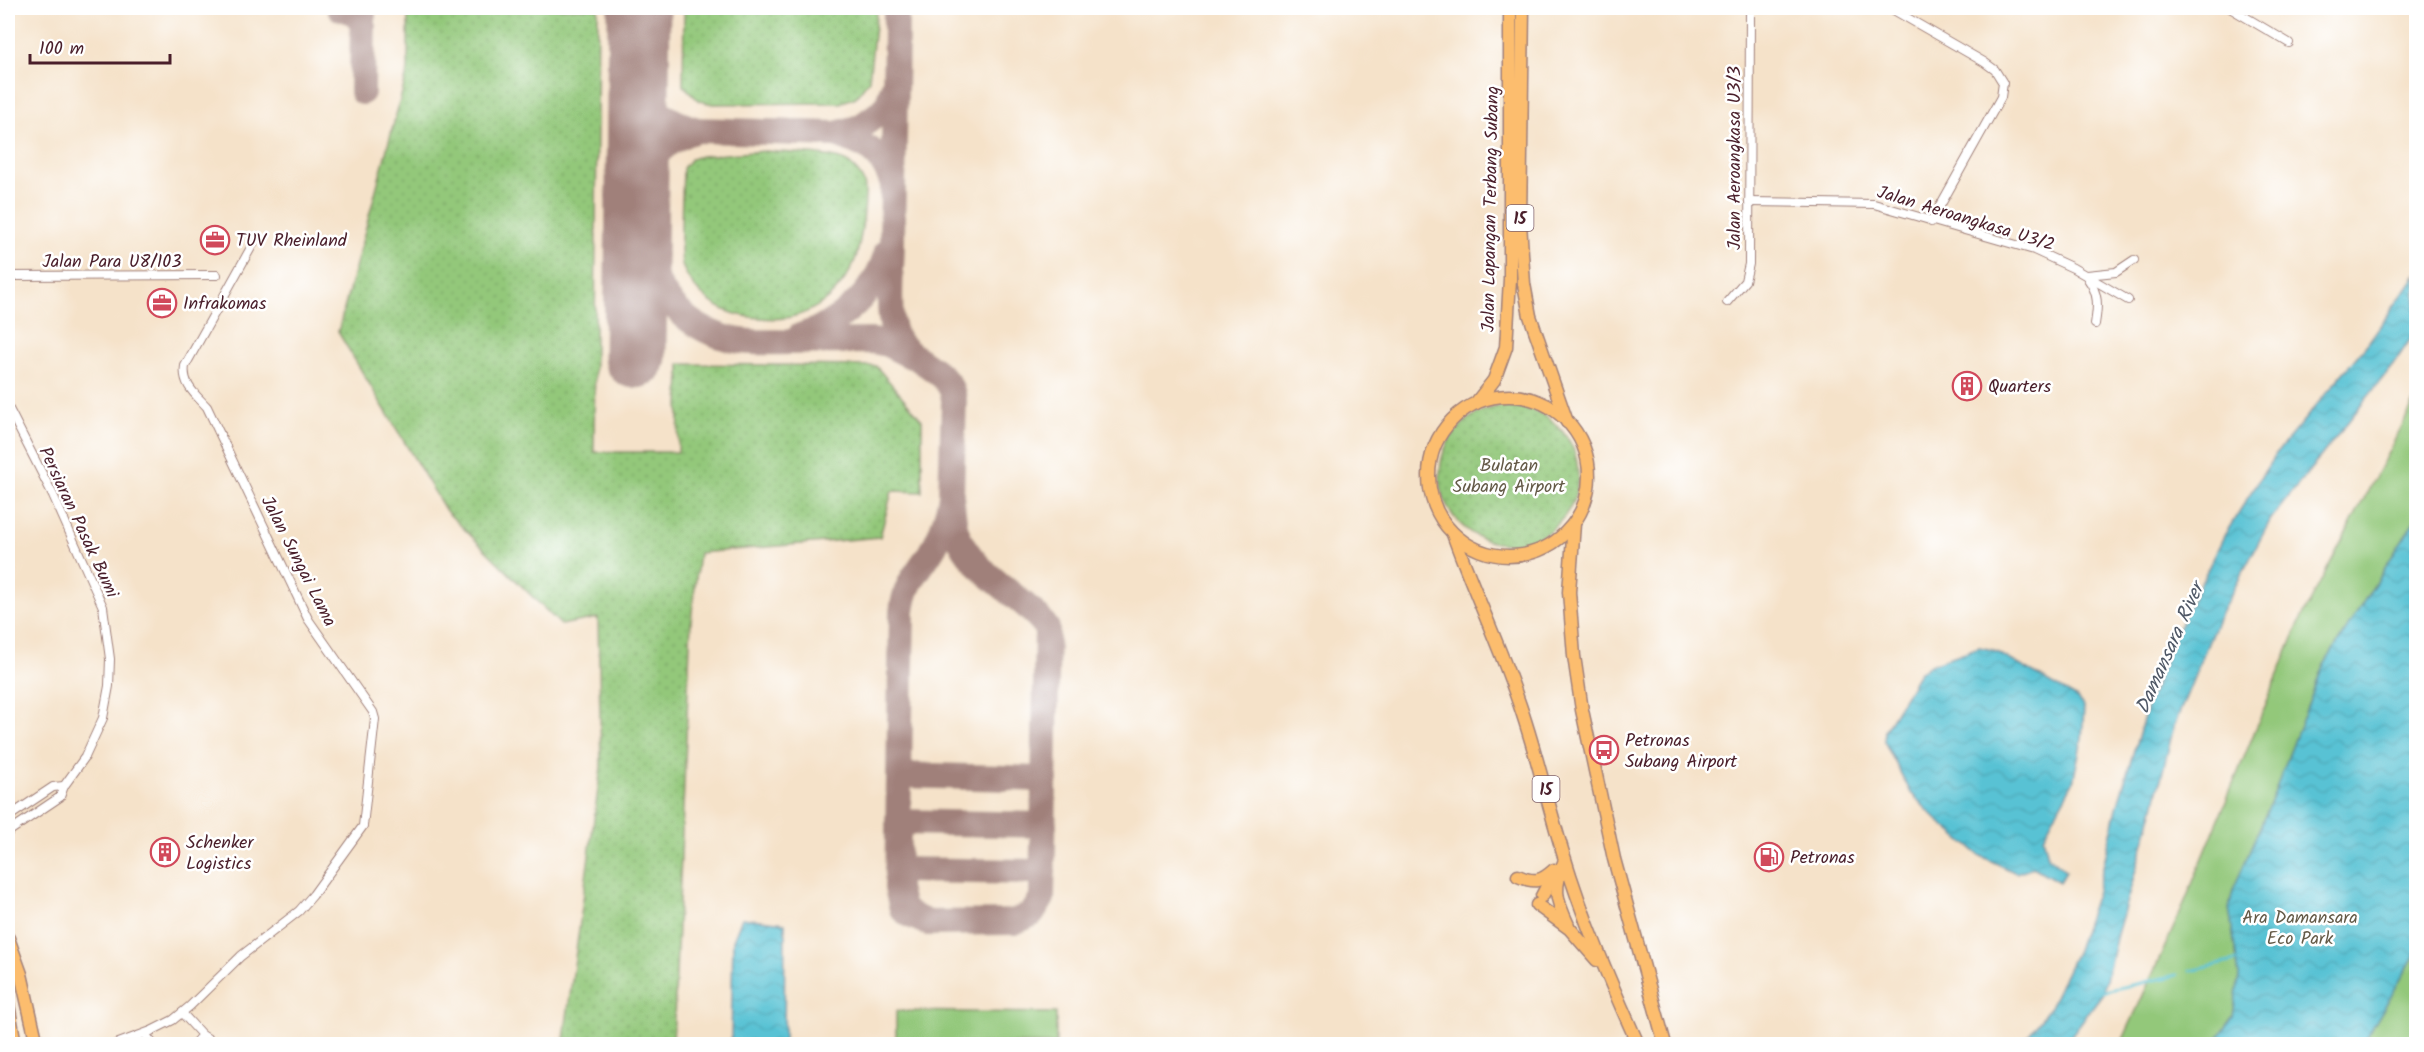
<svg xmlns="http://www.w3.org/2000/svg" width="2424" height="1052" viewBox="0 0 2424 1052" font-family="Kalam,sans-serif">
  <style>
    .grass { fill: url(#grass-dots); stroke: #6e7452; stroke-width: 1.5 }
    .park { fill: #93c87a; stroke: #6e7452; stroke-width: 1.5 }
    .water { fill: url(#water-waves); stroke: #517080; stroke-width: 1.5 }
    .lines { fill: none; stroke-linecap: round; stroke-linejoin: round }
    .stream { stroke: #58c2d4; stroke-width: 3 }
    .taxiway { stroke: #a0807a; stroke-width: 26 }
    .runway { stroke: #a0807a; stroke-width: 63 }
    .minor-casing { stroke: #a0807a; stroke-width: 10 }
    .primary-casing { stroke: #a0807a; stroke-width: 15 }
    .minor { stroke: #fff; stroke-width: 8 }
    .primary { stroke: #fcbd6e; stroke-width: 12 }
    .labels { text-anchor: middle; stroke-width: 5; stroke-linejoin: round; paint-order: stroke }
    .shield { fill: #fff; stroke: #80626b; stroke-width: 1.5 }
    .shield-label { font-size: 16px; font-weight: bold; fill: #4a1f2b }
    .street-label { font-size: 18px; fill: #4a1f2b; stroke: #fff }
    .poi-label { font-size: 18px; fill: #4a1f2b; stroke: #fff; text-anchor: start }
    .park-label { font-size: 18px; fill: #645a47; stroke: #fff }
    .water-label { font-size: 20px; font-style: italic; fill: #4f5866; stroke: #fff }
  </style>
  <defs>
    <pattern id="grass-dots" width="8" height="8" patternUnits="userSpaceOnUse" patternTransform="scale(1.5)"><rect width="8" height="8" fill="#93c87a"/><path d="M2 2h.1M6 6h.1" fill="none" stroke="#80ab6a" stroke-width="1.8" stroke-linecap="round"/></pattern>
    <pattern id="water-waves" width="16" height="10" patternUnits="userSpaceOnUse" patternTransform="scale(1.5)"><rect width="16" height="10" fill="#58c2d4"/><path d="M0 5q4-4 8 0t8 0" fill="none" stroke="#4ea6b6"/></pattern>
  </defs>
  <rect width="100%" height="100%" fill="#fff"/>
  <filter id="ink" filterUnits="userSpaceOnUse"><feTurbulence type="fractalNoise" baseFrequency=".0167" numOctaves="2"/><feDisplacementMap in="SourceGraphic" scale="12" xChannelSelector="R" yChannelSelector="G"/><feConvolveMatrix kernelMatrix="1 2 1 2 8 2 1 2 1" color-interpolation-filters="sRGB"/></filter>
  <filter id="wash" filterUnits="userSpaceOnUse"><feTurbulence type="fractalNoise" baseFrequency=".008" numOctaves="4" result="noise"/><feDisplacementMap in="SourceGraphic" scale="24" xChannelSelector="R" yChannelSelector="G"/><feGaussianBlur stdDeviation="1.35" result="paint"/><feColorMatrix in="noise" values="0 0 0 0 0 0 0 0 0 0 0 0 0 0 0 0 0 1.4 0 .05"/><feComposite in="paint" operator="in"/></filter>
  <g filter="url(#wash)">
    <rect width="100%" height="100%" fill="#f5e2c9"/>
    <g class="grass">
      <path d="M408 8H598L594 452H678L680 364 876 366 922 420V492L892 491 880 537 699 553 691 621 673 1044H600L564 1039 601 767 598 618 561 625 446 511 338 332 408 70Z"/>
      <path d="M684 8H877L869 80 856 97 840 103 713 104 699 101 683 85Z"/>
      <path d="M766 151C786 153 831 153 847 162 853 165 862 177 864 183 868 195 860 247 855 260 850 274 838 290 826 300 800 321 775 321 744 316 717 311 695 294 683 268 678 258 683 184 683 168L691 159 701 156Z"/>
      <circle cx="1509" cy="475" r="69"/>
    </g>
    <g class="park">
      <path d="M2416 399V1042L2415 1044H2121L2181 911 2300 621Z"/>
      <path d="M896 1011 1056 1013V1044H896Z"/>
    </g>
    <g class="water">
      <path d="M2416 275V331L2393 365 2271 519 2218 619 2174 726 2151 819 2117 934 2103 993 2065 1044H2018L2028 1036 2050 1007 2077 950 2098 888 2118 804 2148 703 2179 627 2225 534 2275 455 2368 343Z"/>
      <path d="M2416 518V953L2363 1044H2214L2233 1016 2239 976 2229 908 2233 890 2272 799 2322 668Z"/>
      <path d="M1979 647 1993 650 2076 697 2084 707 2082 739 2073 782 2043 837 2048 856 2066 871 2059 882 2033 867 2016 873 1979 855 1936 819 1911 793 1884 741 1885 730 1919 673 1932 664Z"/>
      <path d="M742 918 785 923 784 1044H731L733 940Z"/>
    </g>
    <g class="lines">
      <g class="stream">
        <path d="M2190 971 2236 961"/>
        <path d="M2100 992 2177 975"/>
      </g>
      <g class="taxiway">
        <path d="M340 8 355 13 363 25"/>
        <path d="M896 8C896 86 893 164 892 242 892 266 887 307 893 329 901 362 951 365 954 400L951 496C948 513 943 530 935 545 919 573 906 578 902 612L897 888 902 909 910 915 928 923 1014 922 1032 914 1042 898 1047 628C1021 593 973 575 957 533 953 522 953 508 951 496"/>
        <path d="M638 69C650 107 659 119 698 130L836 134 860 127 878 114 887 105 894 85"/>
        <path d="M362 92 363 8"/>
        <path d="M836 134C867 145 881 151 893 184"/>
        <path d="M637 178C654 155 670 137 698 130"/>
        <path d="M637 222C647 275 670 323 727 338 747 344 770 342 791 342 818 341 846 341 873 341L887 344 911 356"/>
        <path d="M800 336C840 324 876 293 887 251"/>
        <path d="M899 775 1045 779"/>
        <path d="M898 822 1044 825"/>
        <path d="M897 870 1043 872"/>
      </g>
      <path class="runway" d="M635 357 639 8"/>
    </g>
  </g>
  <g filter="url(#ink)">
    <g class="lines">
      <g class="minor-casing">
        <g id="minor">
          <path d="M1890 8 1984 62 1995 70 2003 83 2001 97 1931 222"/>
          <path d="M2230 8 2289 43"/>
          <path d="M1749 202 1874 204 2034 250 2073 268 2128 300"/>
          <path d="M2087 275 2116 272 2134 260"/>
          <path d="M8 276 217 275"/>
          <path d="M2088 279C2099 294 2098 306 2095 324"/>
          <path d="M1727 302 1745 281 1749 264 1750 8"/>
          <path d="M8 407 53 495 103 607 110 659 109 686 103 718 85 757 64 786 60 797 8 832"/>
          <path d="M8 817 53 787 64 786"/>
          <path d="M182 1013 202 1035 194 1044"/>
          <path d="M145 1034 153 1044"/>
          <path d="M202 1035 217 1044"/>
          <path d="M116 1044 151 1031 173 1020 190 1006 241 956 299 911 313 895 363 826 375 719 373 712 308 619 207 407C195 394 182 384 185 366L253 244"/>
        </g>
      </g>
      <g class="primary-casing">
        <g id="primary">
          <path d="M1523 8 1520 223 1524 284 1530 316 1567 422"/>
          <circle cx="1509" cy="476" r="80"/>
          <path d="M1476 403 1494 380 1506 347 1510 279V8"/>
          <path d="M1574 524 1569 592 1574 656 1582 710 1614 859 1665 1044"/>
          <path d="M1453 534C1473 590 1499 644 1518 700 1536 750 1547 802 1563 853 1583 919 1610 982 1638 1044"/>
          <path d="M1565 860C1553 887 1555 898 1568 925"/>
          <path d="M1518 876C1534 883 1541 882 1554 870"/>
          <path d="M1542 896 1555 871"/>
          <path d="M1537 905 1570 929 1597 960"/>
          <path d="M8 938 21 974 37 1044"/>
          <path d="M8 1004 15 1044"/>
        </g>
      </g>
      <use href="#minor" class="minor"/>
      <use href="#primary" class="primary"/>
    </g>
  </g>
  <defs>
    <g id="office-ring" transform="scale(1.5)"><circle r="9.5" fill="#fff" stroke="#d1495b" stroke-width="1.5"/><path d="M-6-3h4V-5.5h4V-3h4V5H-6ZM-1-4.5V-3h2v-1.5ZM-6 0V1H6V0Z" fill="#d1495b"/></g>
    <g id="building-ring" transform="scale(1.5)"><circle r="9.5" fill="#fff" stroke="#d1495b" stroke-width="1.5"/><path d="M-4-6H4V6H1V3H-1V6H-4ZM-2.5-4.3h1.7v1.8h-1.7ZM.8-4.3h1.7v1.8H.8ZM-2.5-1h1.7V.8h-1.7ZM.8-1h1.7V.8H.8Z" fill="#d1495b"/></g>
    <g id="bus-ring" transform="scale(1.5)"><circle r="9.5" fill="#fff" stroke="#d1495b" stroke-width="1.5"/><path d="M-5-6H5V4H4V6H2V4H-2V6H-4V4H-5ZM-3.5-4V0h7V-4ZM-3.5 1.2v1.5H-2V1.2ZM2 1.2v1.5H3.5V1.2Z" fill="#d1495b"/></g>
    <g id="fuel-ring" transform="scale(1.5)"><circle r="9.5" fill="#fff" stroke="#d1495b" stroke-width="1.5"/><path d="M-5.5-6h7V0h2V4h1.3V-2.5L3-4.5l.8-.8L6-3V5H2.5V1h-1V6h-7ZM-4.2-4.7v3.2H.2V-4.7Z" fill="#d1495b"/></g>
  </defs>
  <g fill-rule="evenodd">
    <use href="#office-ring" x="215" y="240"/>
    <use href="#office-ring" x="162" y="303"/>
    <use href="#building-ring" x="1967" y="386"/>
    <use href="#bus-ring" x="1604" y="750"/>
    <use href="#building-ring" x="165" y="852"/>
    <use href="#fuel-ring" x="1769" y="857"/>
  </g>
  <g class="labels">
    <g class="shield">
      <rect x="1506.5" y="205" width="27" height="26" rx="4.5"/>
      <rect x="1532.5" y="776" width="27" height="26" rx="4.5"/>
    </g>
    <g class="shield-label">
      <text x="1520" y="224">15</text>
      <text x="1546" y="795">15</text>
    </g>
    <g class="street-label">
      <text transform="translate(1734 158) rotate(-90)" y="6">Jalan Aeroangkasa U3/3</text>
      <text transform="translate(1490 209) rotate(-89)" y="6">Jalan Lapangan Terbang Subang</text>
      <text transform="translate(1966 218) rotate(17)" y="6">Jalan Aeroangkasa U3/2</text>
      <text x="112" y="267">Jalan Para U8/103</text>
      <text transform="translate(79 522) rotate(65)" y="6">Persiaran Pasak Bumi</text>
      <text transform="translate(299 561) rotate(63)" y="6">Jalan Sungai Lama</text>
    </g>
    <g class="poi-label">
      <text x="236" y="246">TUV Rheinland</text>
      <text x="183" y="309">Infrakomas</text>
      <text x="1988" y="392">Quarters</text>
      <text x="1625" y="746">Petronas<tspan x="1625" dy="21">Subang Airport</tspan></text>
      <text x="186" y="848">Schenker<tspan x="186" dy="21">Logistics</tspan></text>
      <text x="1790" y="863">Petronas</text>
    </g>
    <g class="park-label">
      <text x="1509" y="471">Bulatan<tspan x="1509" dy="21">Subang Airport</tspan></text>
      <text x="2300" y="923">Ara Damansara<tspan x="2300" dy="21">Eco Park</tspan></text>
    </g>
    <g class="water-label">
      <text transform="translate(2169 648) rotate(-66)" y="7">Damansara River</text>
    </g>
  </g>
  <rect width="2424" height="1052" fill="none" stroke="#fff" stroke-width="30"/>
  <path d="M30 54v9h140v-9" fill="none" stroke="#4a1f2b" stroke-width="3"/>
  <text x="39" y="54" font-size="18" fill="#4a1f2b" stroke="#ffffff" stroke-width="4.5" paint-order="stroke">100 m</text>
</svg>
